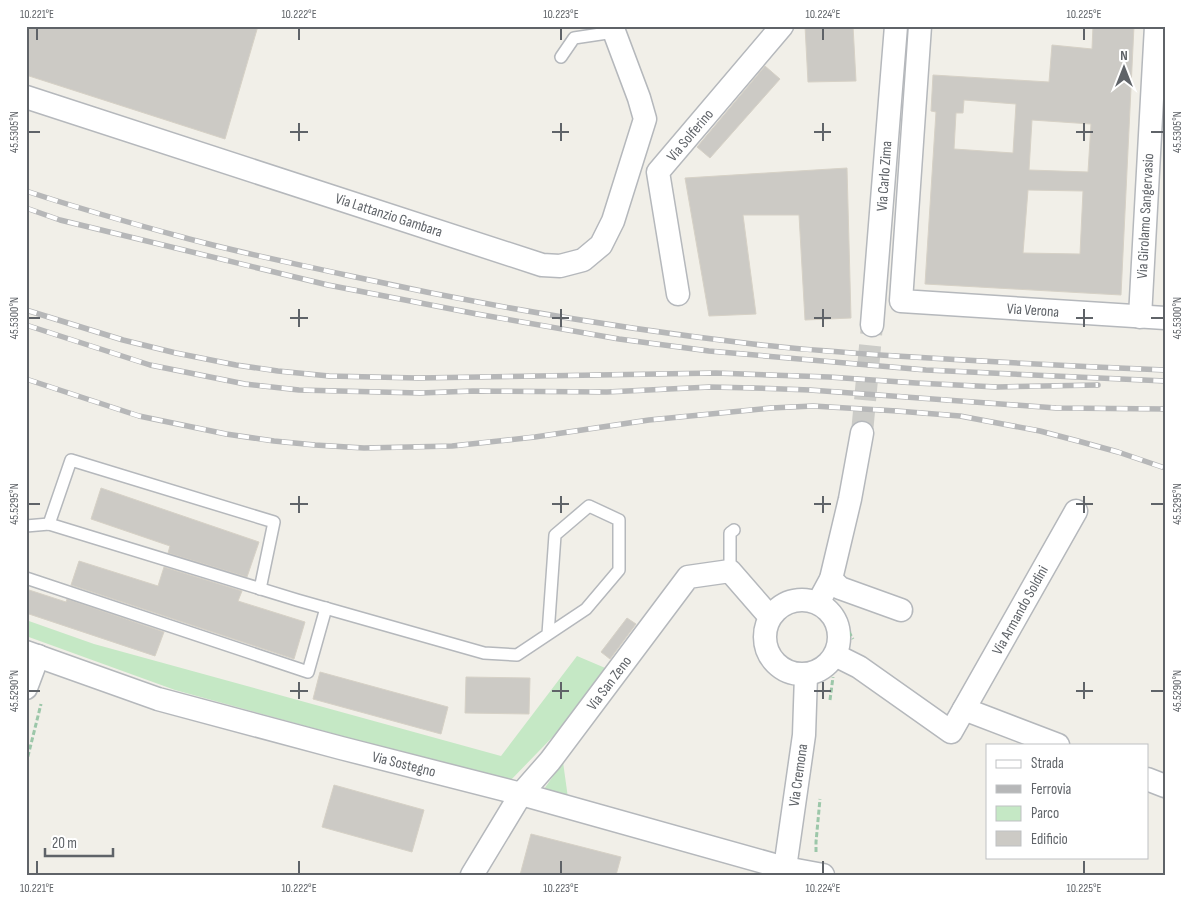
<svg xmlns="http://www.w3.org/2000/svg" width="1191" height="901" viewBox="0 0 1191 901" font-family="'Sofia Sans Condensed',sans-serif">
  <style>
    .green { fill: #c5e8c5 }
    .building { fill: #cccac5; stroke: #d6d1c6; fill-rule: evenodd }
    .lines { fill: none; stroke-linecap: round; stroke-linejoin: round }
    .street-tunnel { stroke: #ccccc8; stroke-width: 22; stroke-dasharray: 22 11; stroke-linecap: butt }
    .lane-casing { stroke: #b5b8bc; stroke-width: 14 }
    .street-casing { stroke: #b5b8bc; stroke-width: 25 }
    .path { stroke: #9cc7a9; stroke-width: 3; stroke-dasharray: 5 2.5; stroke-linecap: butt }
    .lane { stroke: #fff; stroke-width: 11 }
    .street { stroke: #fff; stroke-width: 22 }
    .rail-casing { stroke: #b6b7b8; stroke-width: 5.5 }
    .rail { stroke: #fff; stroke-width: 4; stroke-dasharray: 11; stroke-linecap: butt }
    .ticks { fill: none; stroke: #5f6368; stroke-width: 2 }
    .labels { text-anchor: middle; stroke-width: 5; stroke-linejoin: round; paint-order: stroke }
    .street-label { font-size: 15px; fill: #5f6368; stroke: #fff }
    .neatline { fill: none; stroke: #5f6368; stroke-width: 2 }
    .ticks-label { font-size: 12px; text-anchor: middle; fill: #5f6368 }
  </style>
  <rect width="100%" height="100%" fill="#f1efe8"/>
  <g class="green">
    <path d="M26 620 94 644 501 756 577 656 610 670 568 721 509 782 175 690 26 636Z"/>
    <path d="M563 762 568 798 542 792Z"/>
  </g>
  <g class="building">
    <path d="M26 26H258L225 139 26 75Z"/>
    <path d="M805 26H853L856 81 808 82Z"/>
    <path d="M1093 26H1134L1121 295 925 284 936 112 931 111 933 75 1049 82 1052 45 1092 49ZM964 100 1016 104 1013 153 954 149 956 113H963ZM1032 120 1091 124 1088 172 1029 170ZM1028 190 1083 191 1080 254 1023 253Z"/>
    <path d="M765 66 780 79 710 158 697 147Z"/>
    <path d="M847 168 851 318 805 320 799 215H743L756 314 709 316 685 178Z"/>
    <path d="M101 488 259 542 247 577 168 553 170 546 91 519Z"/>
    <path d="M79 561 158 586 164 567 242 591 238 601 305 622 294 659 71 585Z"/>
    <path d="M26 589 66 602 67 599 164 632 155 656 26 613Z"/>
    <path d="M627 618 636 624 610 659 601 652Z"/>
    <path d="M320 672 448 707 441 734 313 699Z"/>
    <path d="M466 677 530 678 529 714 465 713Z"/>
    <path d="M334 785 424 810 412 852 322 827Z"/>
    <path d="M531 834 621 857 616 875H520Z"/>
  </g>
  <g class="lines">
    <path class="street-tunnel" d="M862 433 872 325"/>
    <g class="lane-casing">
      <g id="lane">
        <path d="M561 57 574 38 614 32"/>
        <path d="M49 524 71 460 274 522 260 589"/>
        <path d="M26 526 49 524 297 600 484 653 517 655 586 609 619 570V520L589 506 555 535 548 634"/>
        <path d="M730 571V533L734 530"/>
        <path d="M26 578 308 672 326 608"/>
      </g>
    </g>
    <g class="street-casing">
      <g id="street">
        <path d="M920 26 901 301 1165 318"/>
        <path d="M26 97 542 265 560 266 583 260 601 245 613 221 645 119 639 98 612 26"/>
        <path d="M678 294 658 172 782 26"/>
        <path d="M1140 317 1156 26"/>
        <path d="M872 325 896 26"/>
        <path d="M831 579 840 588 901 610"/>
        <circle cx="802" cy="637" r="37"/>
        <path d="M818 603 831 579 850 499 862 433"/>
        <path d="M26 652 158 699 341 748 521 794 785 868 823 875"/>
        <path d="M835 655 859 667 951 732 1076 511"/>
        <path d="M26 688 38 656"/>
        <path d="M964 709 1058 745"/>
        <path d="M1147 779 1165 786"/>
        <path d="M472 875 521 794 550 761 688 577 730 571 770 617"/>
        <path d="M784 875 804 735 806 675"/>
      </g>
    </g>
    <g class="path">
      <path d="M841 611 844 624 853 639"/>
      <path d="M830 700 833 677"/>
      <path d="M26 764 41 704"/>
      <path d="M816 852V842L820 799"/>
    </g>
    <use href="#lane" class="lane"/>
    <use href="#street" class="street"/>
    <g class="rail-casing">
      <g id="rail">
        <path d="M26 191C78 208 130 223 182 237 236 252 292 263 346 275 481 305 616 328 753 344 795 349 838 352 880 355 975 361 1070 366 1165 370"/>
        <path d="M26 208 60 220 328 285 477 314 619 339 709 351 926 370 1165 381"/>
        <path d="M26 310 123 340 176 353 236 365 278 371 329 376 418 378 716 373 829 377 916 383 997 387 1098 385"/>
        <path d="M26 325 150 365 245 384 299 390 420 393 473 391 607 392 710 387 754 388 810 390 1056 408 1165 409"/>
        <path d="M26 379 139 416 226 434 274 441 315 445 364 448 452 446 535 437 649 420 771 408 813 406 897 411 960 416 1040 431 1078 441 1118 452 1165 468"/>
      </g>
    </g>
    <use href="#rail" class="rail"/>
  </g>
  <path class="ticks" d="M37 28V40M299 28V40M561 28V40M823 28V40M1084 28V40M299 123V141M561 123V141M823 123V141M1084 123V141M28 132H40M290 132H308M552 132H569M814 132H831M1076 132H1093M1151 132H1164M299 309V327M561 309V327M823 309V327M1084 309V327M28 318H40M290 318H308M552 318H569M814 318H831M1076 318H1093M1151 318H1164M299 496V513M561 496V513M823 496V513M1084 496V513M28 504H40M290 504H308M552 504H569M814 504H831M1076 504H1093M1151 504H1164M299 682V699M561 682V699M823 682V699M1084 682V699M28 691H40M290 691H308M552 691H569M814 691H831M1076 691H1093M1151 691H1164M37 861V874M299 861V874M561 861V874M823 861V874M1084 861V874"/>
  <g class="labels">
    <g class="street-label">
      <text transform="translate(690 135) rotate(-50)" y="5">Via Solferino</text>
      <text transform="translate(884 176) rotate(-86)" y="5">Via Carlo Zima</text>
      <text transform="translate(389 215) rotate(18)" y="5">Via Lattanzio Gambara</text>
      <text transform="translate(1145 216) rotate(-87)" y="5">Via Girolamo Sangervasio</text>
      <text transform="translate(1033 310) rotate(4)" y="5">Via Verona</text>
      <text transform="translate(1020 610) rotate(-61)" y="5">Via Armando Soldini</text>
      <text transform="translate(609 683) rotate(-53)" y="5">Via San Zeno</text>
      <text transform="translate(404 764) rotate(14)" y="5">Via Sostegno</text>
      <text transform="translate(798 775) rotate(-82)" y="5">Via Cremona</text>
    </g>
  </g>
  <rect width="1191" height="901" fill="none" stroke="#ffffff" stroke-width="55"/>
  <rect x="986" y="744" width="162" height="115" fill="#ffffff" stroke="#bfc1c3"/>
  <rect x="996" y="760" width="25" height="8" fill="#ffffff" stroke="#bfc1c3"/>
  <text x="1031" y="768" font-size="15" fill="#5f6368">Strada</text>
  <rect x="996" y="785" width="25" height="8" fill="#b6b7b8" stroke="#bfc1c3"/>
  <text x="1031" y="794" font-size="15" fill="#5f6368">Ferrovia</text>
  <rect x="996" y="806" width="25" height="15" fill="#c5e8c5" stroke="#bfc1c3"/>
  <text x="1031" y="818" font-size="15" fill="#5f6368">Parco</text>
  <rect x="996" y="831" width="25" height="15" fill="#cccac5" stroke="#bfc1c3"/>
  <text x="1031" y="844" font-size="15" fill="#5f6368">Edificio</text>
  <g transform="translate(1124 68)" stroke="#ffffff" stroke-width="4" paint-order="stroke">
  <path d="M0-4L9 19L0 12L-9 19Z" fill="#5f6368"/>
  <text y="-8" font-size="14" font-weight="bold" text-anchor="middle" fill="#5f6368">N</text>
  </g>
  <path d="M45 848v8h68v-8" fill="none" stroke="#5f6368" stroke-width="2.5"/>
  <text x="52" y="848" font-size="15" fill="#5f6368" stroke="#ffffff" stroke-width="4" paint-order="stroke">20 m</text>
  <rect x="28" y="28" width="1136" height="846" class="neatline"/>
  <g class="ticks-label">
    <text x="37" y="18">10.221°E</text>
    <text x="299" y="18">10.222°E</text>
    <text x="561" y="18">10.223°E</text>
    <text x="823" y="18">10.224°E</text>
    <text x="1084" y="18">10.225°E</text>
    <text transform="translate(14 132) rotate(-90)" y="4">45.5305°N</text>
    <text transform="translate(1177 132) rotate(-90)" y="4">45.5305°N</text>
    <text transform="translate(14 318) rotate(-90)" y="4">45.5300°N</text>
    <text transform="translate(1177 318) rotate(-90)" y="4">45.5300°N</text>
    <text transform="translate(14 504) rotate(-90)" y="4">45.5295°N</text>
    <text transform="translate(1177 504) rotate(-90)" y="4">45.5295°N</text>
    <text transform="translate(14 691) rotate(-90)" y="4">45.5290°N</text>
    <text transform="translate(1177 691) rotate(-90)" y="4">45.5290°N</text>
    <text x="37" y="892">10.221°E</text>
    <text x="299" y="892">10.222°E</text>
    <text x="561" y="892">10.223°E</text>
    <text x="823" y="892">10.224°E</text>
    <text x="1084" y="892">10.225°E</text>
  </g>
</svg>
